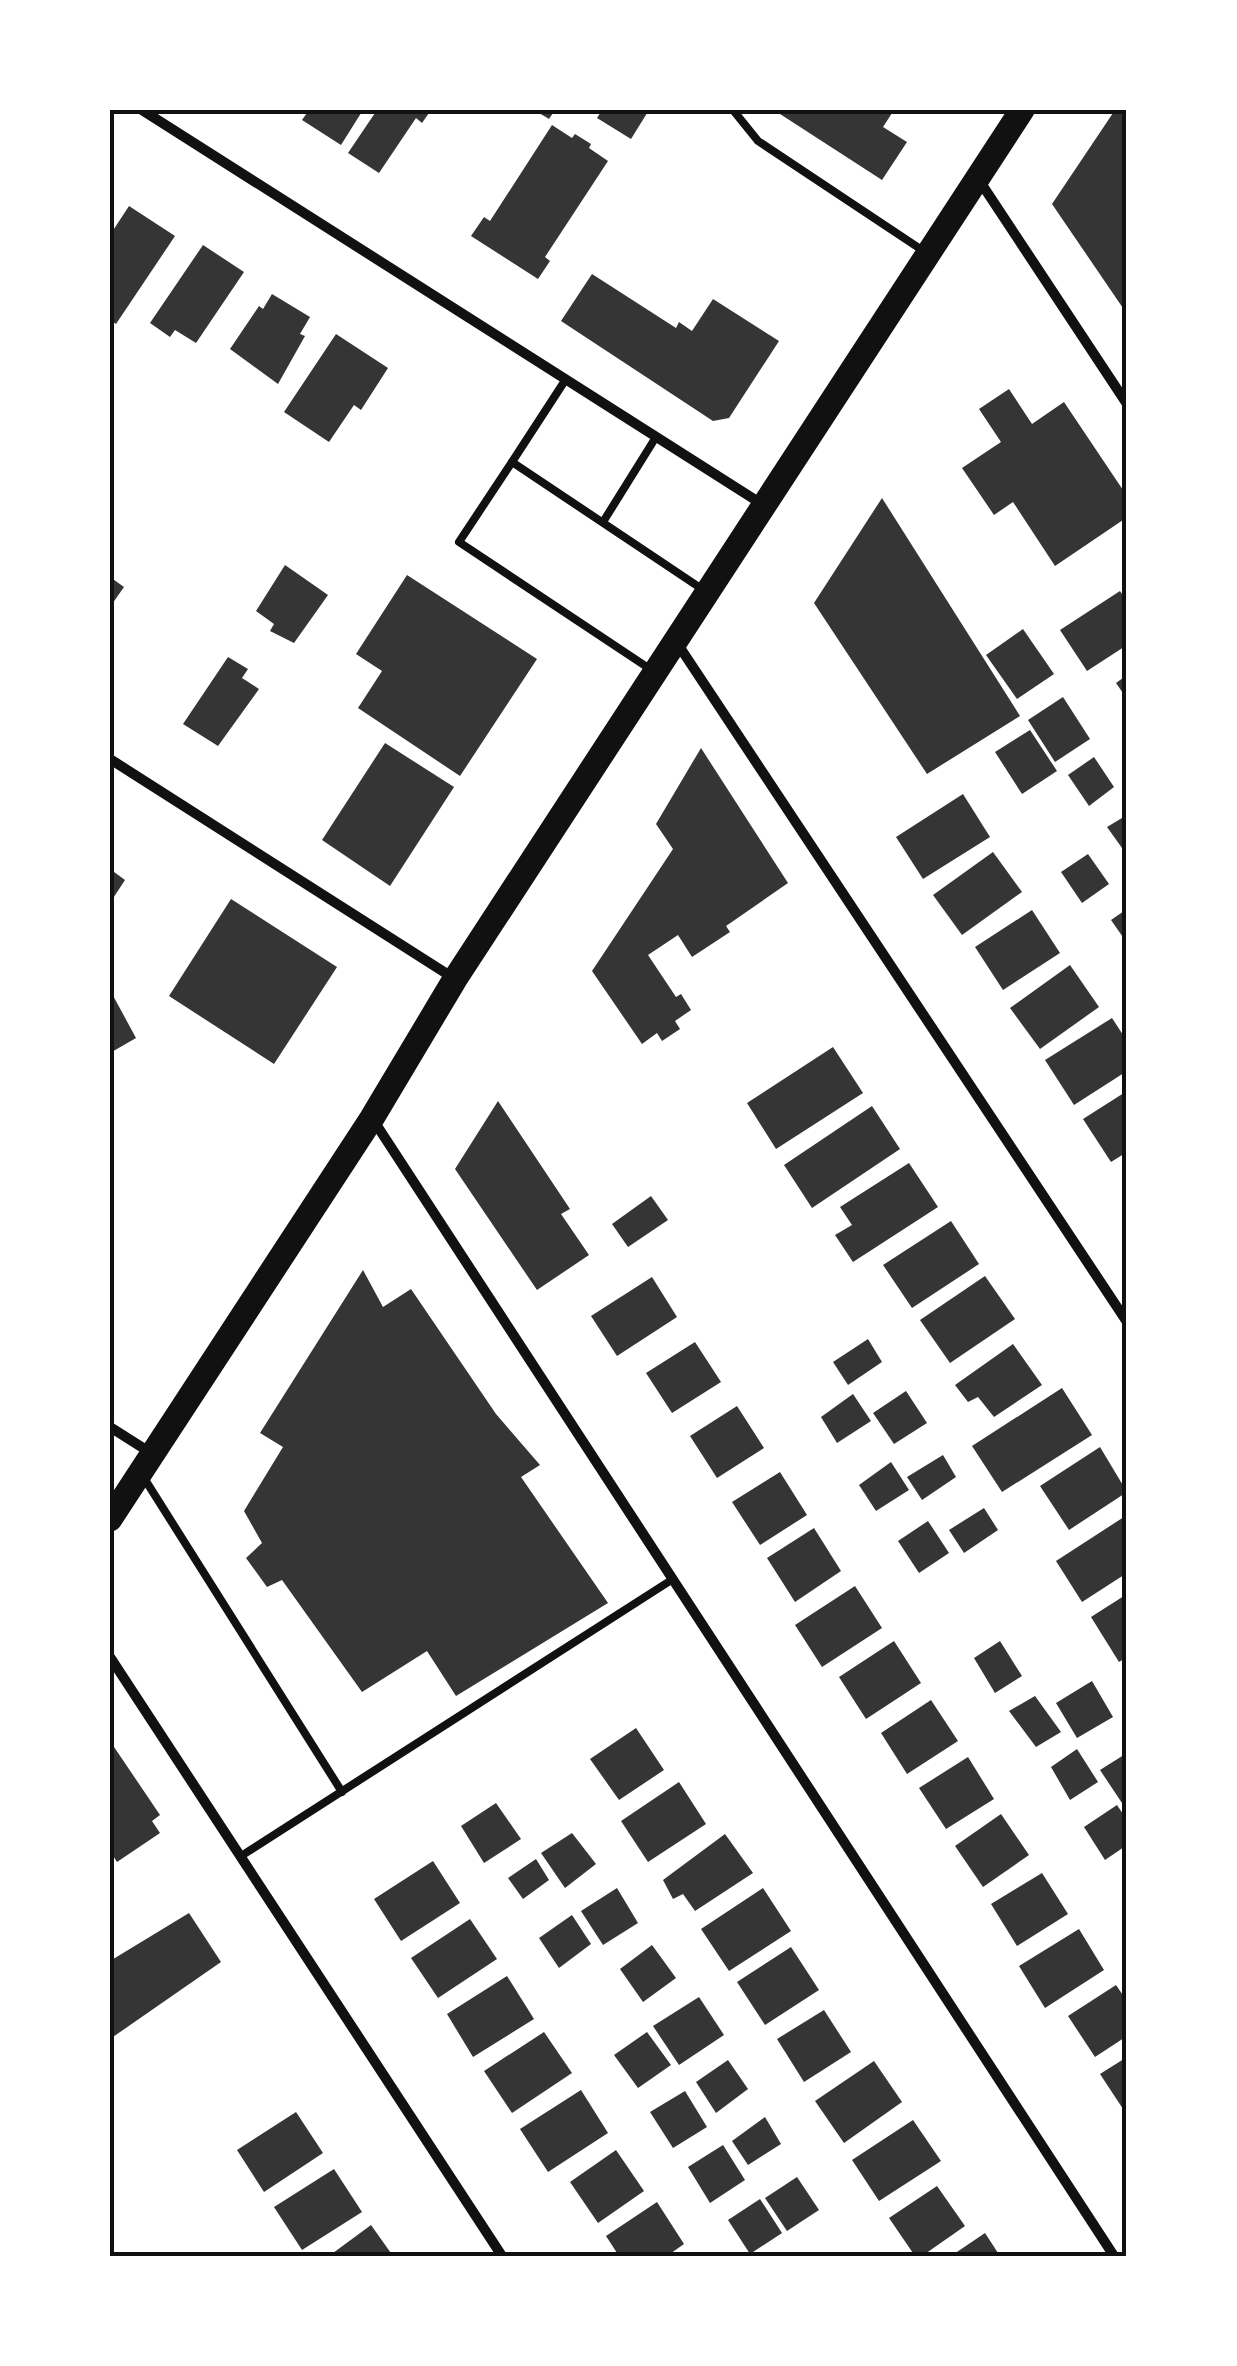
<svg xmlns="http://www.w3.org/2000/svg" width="1237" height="2366" viewBox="0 0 1237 2366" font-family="Arial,sans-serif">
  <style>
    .building { fill: #353535 }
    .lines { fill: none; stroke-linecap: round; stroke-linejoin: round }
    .service { stroke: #111; stroke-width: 8 }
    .minor { stroke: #111; stroke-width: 10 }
    .primary { stroke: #111; stroke-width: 25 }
    .neatline { fill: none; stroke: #111; stroke-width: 4 }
  </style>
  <rect width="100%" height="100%" fill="#fff"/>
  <g class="building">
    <path d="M309 110H363L341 145 302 120Z"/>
    <path d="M377 110H431L422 123 416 118 379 173 348 153Z"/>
    <path d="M534 110H555L549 119Z"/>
    <path d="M602 110H649L631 139 597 118Z"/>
    <path d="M782 110H894L883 127 907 142 882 180 780 114Z"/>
    <path d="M1115 110H1127V314L1052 204Z"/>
    <path d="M552 125 572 138 575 134 591 144 589 148 608 161 545 257 550 261 538 279 471 236 484 217 490 221Z"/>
    <path d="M129 206 175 236 116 324 110 320V235Z"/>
    <path d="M203 245 244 272 196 343 175 330 170 337 150 323Z"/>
    <path d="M592 274 676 328 679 322 692 331 713 299 779 341 729 418 713 421 561 321Z"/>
    <path d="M272 294 310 317 300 334 305 336 278 384 230 349 259 306 263 309Z"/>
    <path d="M336 334 388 368 361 410 354 405 329 442 284 412Z"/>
    <path d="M1009 389 1032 424 1064 402 1127 496 1123 520 1055 566 1013 502 994 515 962 468 1001 442 979 409Z"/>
    <path d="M882 498 1020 716 927 774 814 603Z"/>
    <path d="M285 565 328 595 294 643 270 631 274 624 256 611Z"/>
    <path d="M407 575 537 659 460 776 358 708 382 671 356 654Z"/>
    <path d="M110 577 124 587 110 607Z"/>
    <path d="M1120 591 1127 601V645L1087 671 1060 630Z"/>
    <path d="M1023 629 1054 674 1017 699 986 655Z"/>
    <path d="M228 657 248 669 242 678 259 689 218 746 183 724Z"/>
    <path d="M1127 675V699L1116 683Z"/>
    <path d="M1063 697 1090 739 1055 762 1028 720Z"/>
    <path d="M1030 730 1057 771 1022 794 995 752Z"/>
    <path d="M385 743 454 787 390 886 322 840Z"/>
    <path d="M701 748 788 883 726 926 730 932 692 957 678 935 648 955 676 997 681 994 691 1010 675 1021 680 1029 662 1041 657 1033 642 1044 592 971 673 849 656 824Z"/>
    <path d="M1094 757 1114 787 1089 806 1068 775Z"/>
    <path d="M963 794 990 837 923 879 896 837Z"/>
    <path d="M1127 815V855L1107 827Z"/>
    <path d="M993 852 1022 892 962 935 933 895Z"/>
    <path d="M1088 854 1109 884 1082 903 1061 872Z"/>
    <path d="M110 869 125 880 110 903Z"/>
    <path d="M231 899 337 967 274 1064 169 996Z"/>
    <path d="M1127 909V943L1111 920Z"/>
    <path d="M1032 910 1060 953 1003 990 975 947Z"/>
    <path d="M1070 965 1099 1007 1040 1049 1010 1008Z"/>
    <path d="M110 990 136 1038 110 1053Z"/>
    <path d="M1112 1018 1127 1041V1071L1074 1105 1045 1060Z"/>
    <path d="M833 1047 863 1093 776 1149 747 1103Z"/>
    <path d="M1127 1091V1152L1111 1162 1083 1119Z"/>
    <path d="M498 1101 570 1209 561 1214 589 1255 537 1290 455 1169Z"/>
    <path d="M872 1106 900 1149 812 1208 784 1165Z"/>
    <path d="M909 1163 938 1207 853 1262 835 1235 852 1225 840 1207Z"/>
    <path d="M651 1196 668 1220 628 1247 612 1224Z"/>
    <path d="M951 1221 979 1264 912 1308 883 1265Z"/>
    <path d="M363 1270 383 1307 411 1289 496 1414 540 1465 521 1477 608 1603 456 1696 427 1651 362 1692 282 1580 267 1587 246 1558 262 1543 244 1511 283 1447 260 1433Z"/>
    <path d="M985 1276 1015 1319 950 1363 920 1320Z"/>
    <path d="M652 1277 677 1317 617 1356 591 1316Z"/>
    <path d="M868 1339 882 1362 848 1385 833 1362Z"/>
    <path d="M695 1342 721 1382 672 1413 646 1373Z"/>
    <path d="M1013 1344 1042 1385 994 1417 978 1397 968 1402 955 1385Z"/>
    <path d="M1062 1388 1092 1435 1002 1492 972 1446Z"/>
    <path d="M906 1391 927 1423 894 1444 873 1413Z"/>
    <path d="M853 1394 871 1421 837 1443 821 1417Z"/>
    <path d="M737 1406 764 1448 717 1478 690 1436Z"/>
    <path d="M1100 1447 1127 1492 1069 1530 1040 1486Z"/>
    <path d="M943 1455 956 1477 922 1500 907 1477Z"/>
    <path d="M891 1462 909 1490 876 1511 859 1485Z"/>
    <path d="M780 1472 807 1515 760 1545 732 1502Z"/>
    <path d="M984 1508 998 1530 964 1553 949 1530Z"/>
    <path d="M1127 1515V1573L1082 1602 1056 1561Z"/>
    <path d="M928 1521 949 1553 919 1573 898 1541Z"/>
    <path d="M814 1528 841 1571 795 1602 767 1558Z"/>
    <path d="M855 1586 882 1628 822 1667 795 1625Z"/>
    <path d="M1127 1594V1657L1119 1662 1091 1617Z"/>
    <path d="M894 1641 921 1683 866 1719 839 1677Z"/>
    <path d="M1000 1641 1022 1676 995 1693 974 1658Z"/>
    <path d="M1092 1681 1113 1717 1077 1738 1056 1703Z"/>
    <path d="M1035 1696 1061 1732 1036 1747 1009 1711Z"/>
    <path d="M931 1700 958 1741 907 1774 881 1733Z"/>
    <path d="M636 1728 664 1770 619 1800 590 1759Z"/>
    <path d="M110 1741 160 1815 152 1821 160 1833 117 1862 110 1851Z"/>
    <path d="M1077 1749 1098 1782 1070 1800 1051 1767Z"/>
    <path d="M1127 1753V1799L1122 1803 1100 1770Z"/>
    <path d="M968 1757 994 1799 946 1829 919 1788Z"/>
    <path d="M679 1782 706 1824 648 1862 621 1821Z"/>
    <path d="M496 1803 521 1839 484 1863 461 1826Z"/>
    <path d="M1117 1805 1127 1820V1845L1105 1860 1084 1827Z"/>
    <path d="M1001 1814 1029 1855 983 1887 955 1846Z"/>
    <path d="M572 1833 596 1864 565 1888 541 1853Z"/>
    <path d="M725 1834 753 1873 695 1911 683 1894 673 1899 663 1880Z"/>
    <path d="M536 1859 549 1880 523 1899 508 1878Z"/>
    <path d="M433 1861 460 1903 401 1941 374 1899Z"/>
    <path d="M1042 1873 1068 1914 1017 1946 991 1904Z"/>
    <path d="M617 1888 638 1923 603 1945 581 1911Z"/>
    <path d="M763 1888 791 1931 729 1971 701 1929Z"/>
    <path d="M189 1913 221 1962 110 2039V1961Z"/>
    <path d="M572 1915 591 1944 559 1968 539 1938Z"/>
    <path d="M470 1919 497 1959 438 1998 411 1958Z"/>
    <path d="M1079 1929 1104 1970 1045 2008 1019 1966Z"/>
    <path d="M652 1945 676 1978 643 2002 620 1969Z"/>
    <path d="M791 1947 819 1990 765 2025 737 1982Z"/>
    <path d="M507 1976 534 2019 473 2057 447 2014Z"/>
    <path d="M1116 1985 1127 2001V2036L1095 2057 1068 2016Z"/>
    <path d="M699 1997 724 2035 679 2065 653 2026Z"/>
    <path d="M824 2010 851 2052 804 2082 777 2039Z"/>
    <path d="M544 2032 572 2073 512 2113 484 2071Z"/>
    <path d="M647 2032 671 2065 638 2088 614 2055Z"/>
    <path d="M1127 2057V2115L1100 2074Z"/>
    <path d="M728 2060 748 2089 716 2113 696 2082Z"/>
    <path d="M874 2061 902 2102 844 2143 815 2101Z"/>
    <path d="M581 2090 608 2133 548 2172 520 2129Z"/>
    <path d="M685 2091 707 2127 673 2148 650 2112Z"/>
    <path d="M296 2112 323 2153 264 2192 237 2150Z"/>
    <path d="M765 2117 781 2144 748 2165 732 2141Z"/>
    <path d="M913 2120 941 2161 879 2201 852 2160Z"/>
    <path d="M723 2145 745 2180 710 2203 688 2167Z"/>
    <path d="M616 2150 644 2191 598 2223 570 2182Z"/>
    <path d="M334 2169 362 2212 302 2250 274 2207Z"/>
    <path d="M797 2177 819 2210 787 2231 765 2198Z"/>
    <path d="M937 2186 965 2226 922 2256H915L889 2218Z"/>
    <path d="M760 2199 782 2233 750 2254 728 2220Z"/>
    <path d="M657 2202 684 2244 667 2256H619L606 2236Z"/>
    <path d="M371 2225 393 2256H329Z"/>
    <path d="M985 2233 1000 2256H951Z"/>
  </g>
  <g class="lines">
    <g class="service">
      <path d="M733 110 758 141 925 252"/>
      <path d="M566 379 512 462 705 591"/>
      <path d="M512 462 459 542 650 669"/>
      <path d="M603 522 656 437"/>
      <path d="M144 1478 342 1792"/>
      <path d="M241 1856 673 1579"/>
    </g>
    <g class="minor">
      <path d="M142 110 765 506"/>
      <path d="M979 180 1127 404"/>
      <path d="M677 643 1127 1322"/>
      <path d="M110 759 455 979"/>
      <path d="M372 1118 1114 2256"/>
      <path d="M110 1427 151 1453"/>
      <path d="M110 1657 502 2256"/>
    </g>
    <path class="primary" d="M110 1519 372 1118 455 979 1022 110"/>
  </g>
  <rect width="1237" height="2366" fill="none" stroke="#ffffff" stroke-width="225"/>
  <rect x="112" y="112" width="1012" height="2142" class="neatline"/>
</svg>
